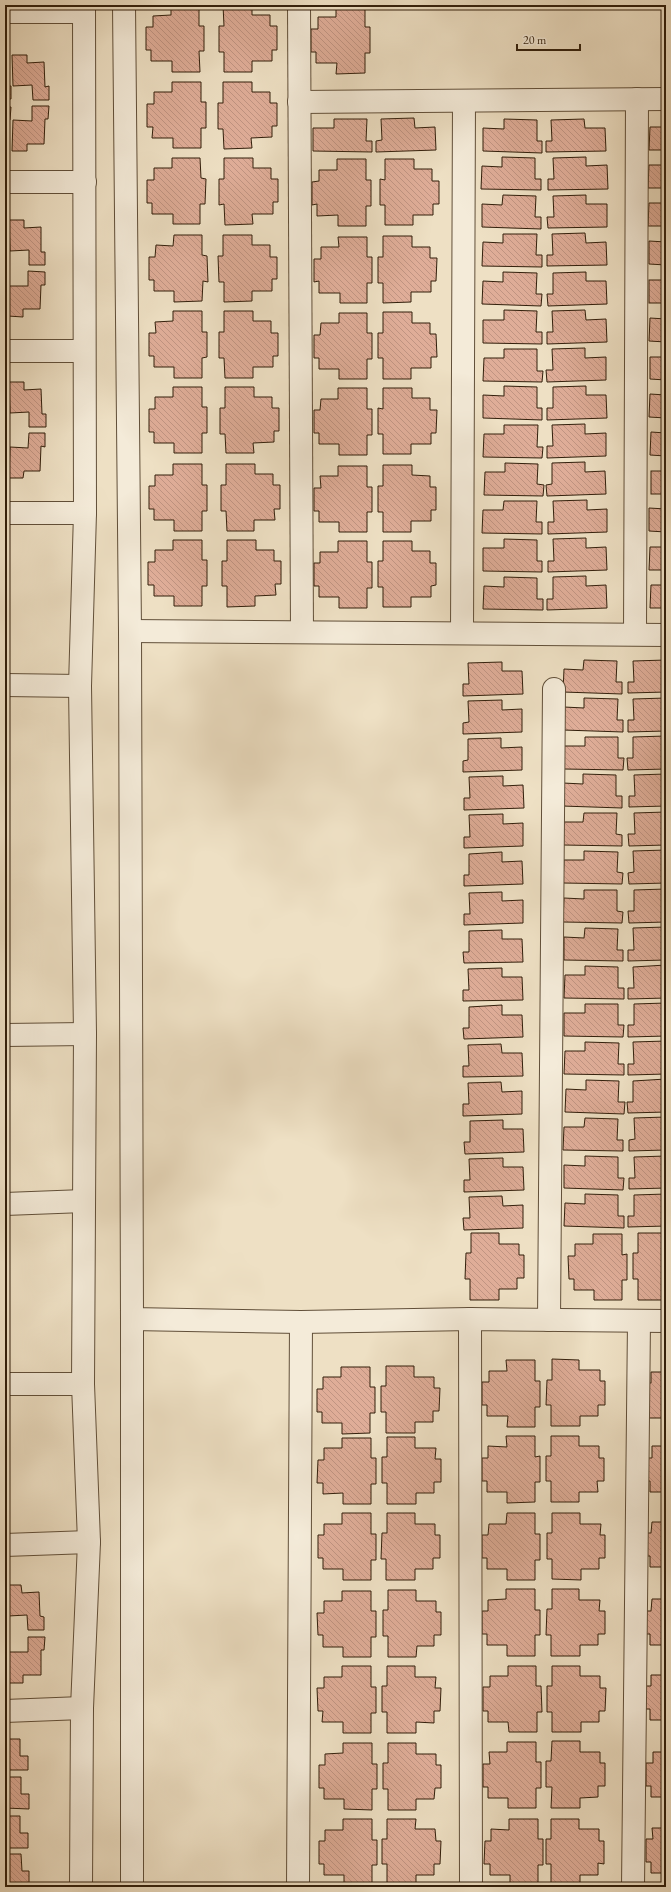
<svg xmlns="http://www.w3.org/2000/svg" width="671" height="1892" viewBox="0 0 671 1892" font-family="'EB Garamond',serif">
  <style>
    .building { fill: url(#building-back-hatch); stroke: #321f0b }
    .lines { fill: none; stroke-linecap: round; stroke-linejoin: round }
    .minor-casing { stroke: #614f39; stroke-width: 24 }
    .minor { stroke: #f4ebd9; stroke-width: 22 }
  </style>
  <defs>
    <pattern id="building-back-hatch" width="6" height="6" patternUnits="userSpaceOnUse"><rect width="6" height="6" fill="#dfad98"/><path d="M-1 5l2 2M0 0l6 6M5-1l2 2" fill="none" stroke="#c09482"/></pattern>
  </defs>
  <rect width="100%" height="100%" fill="#eee0c4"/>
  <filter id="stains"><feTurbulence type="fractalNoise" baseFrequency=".005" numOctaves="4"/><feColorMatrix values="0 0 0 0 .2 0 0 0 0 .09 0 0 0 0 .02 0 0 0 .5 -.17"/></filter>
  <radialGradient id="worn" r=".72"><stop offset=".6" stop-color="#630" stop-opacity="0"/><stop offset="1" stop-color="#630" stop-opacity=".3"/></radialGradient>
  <g class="building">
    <path d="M171 5H199V26H204V51H199L200 72H172V61H151V50H146V27H153V16L171 15Z"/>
    <path d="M223 5H252V15H270V26H277V50H272V61H252V72H224V52H219V26H224Z"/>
    <path d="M336 7H365V27H370V53H365V73L336 74 337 63H316V52H311V29H318V17H336Z"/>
    <path d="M12 55H27V63L44 62 45 87 49 86V100H33L32 85 13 86Z"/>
    <path d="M5 62 7 86H11V99H5Z"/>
    <path d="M172 82H201V102H206V128H201V148H173V138H152L153 127H147V104H154V92H172Z"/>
    <path d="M223 82H252V92H270V103H277V126H272V137L251 138 252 148 224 149 223 129H218V103H223Z"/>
    <path d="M32 106H49L48 119H45L44 144H27V151H12L13 120 32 121Z"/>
    <path d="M5 107H11L10 120H6V145Z"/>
    <path d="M414 118 415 128 435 127 436 150 376 152V141L382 140 381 119Z"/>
    <path d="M334 119H367L366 141H372V152L313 151V128H334Z"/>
    <path d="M504 119 537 120V141H542V153L483 151V128L504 129Z"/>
    <path d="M584 119 585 128H605L606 151 546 152V141H552L551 120Z"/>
    <path d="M650 127H666V150H649Z"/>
    <path d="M502 157 535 158V179H541V190L481 189 482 166 502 167Z"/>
    <path d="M586 157V166L607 165 608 189 548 190V179H554L553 158Z"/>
    <path d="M172 158H200L201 178 206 179 205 204H200V224H173V214H152V203H147V180H154V168H172Z"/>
    <path d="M224 158H253V168H271V179H278V202H273V214H252L253 224 225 225 224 204 219 205V179H224Z"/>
    <path d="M337 159H366V180H371V206H366V226H338V215L317 216V204L312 205V182L319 181V170H337Z"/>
    <path d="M385 159H414V169H432V181H439V204H433V215H413V225H385V205H380V179L385 180Z"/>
    <path d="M649 165H666V188H648Z"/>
    <path d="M503 195 536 196 535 217H541V229L482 227V204L502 205Z"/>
    <path d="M586 195V204H607V227L548 228 547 217H554L553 196Z"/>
    <path d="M649 203H666V226H648Z"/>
    <path d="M9 220H24V228L41 227V252H45V265H29V250L10 251Z"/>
    <path d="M585 233 586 243 606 242 607 265 547 266V255H553L552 234Z"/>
    <path d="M503 234H537L536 255H542V267L482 266 483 242 503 243Z"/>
    <path d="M174 235H202V255L207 256 208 282 203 281 202 301 174 302V291H154V280H149V257H155L156 245 173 246Z"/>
    <path d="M223 235H252V245H270V257H277V279H272V291H252V301L224 302V282H219L218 256H223Z"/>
    <path d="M383 236H412V247H430V258H437L436 281H431V292H411V302L383 303V283H378V257H383Z"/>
    <path d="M338 237H367V257H372V283H367V303H340V293H319V281L314 282V259H321V247H339Z"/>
    <path d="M649 241 666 242V265L649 264Z"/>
    <path d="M5 251H7L8 264H5Z"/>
    <path d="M28 271 45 272V285H41L40 309H23V317L8 316 9 286H28Z"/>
    <rect x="5" y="272" width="2" height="13"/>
    <path d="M503 272 537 273 536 294H542L541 306 482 304 483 281 503 282Z"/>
    <path d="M586 272V281H606L607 304 548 306 547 294H553V273Z"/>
    <rect x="649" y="280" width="17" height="23"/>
    <path d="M504 310 537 311 536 332H542V344L483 343V320H504Z"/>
    <path d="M585 310 586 320 606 319 607 342 547 344V332H553L552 311Z"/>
    <path d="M173 311H202V332H207V357L202 358V378H174V367H154V356H149V333H156L155 322 173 321Z"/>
    <path d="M224 311H253V321H271V333H278V356H273V367H253V378H225L224 358H219V332H224Z"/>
    <path d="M383 312H412V323H430V334H436L437 357H431V368H411V379H383V358H378V333H383Z"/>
    <path d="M339 313H367V333H372V359H367V379H339V369H319V358H314V335H320L321 323H339Z"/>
    <path d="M650 318 666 319V342L649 341Z"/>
    <path d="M585 348V358L606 357V380L547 382 546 370H553L552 349Z"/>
    <path d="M504 349H537V371H543L542 382 483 381 484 358H504Z"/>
    <path d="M650 357H666V380L650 379Z"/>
    <path d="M9 382H24V390L41 389 42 414H46V427H29V412L10 413Z"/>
    <path d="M504 386 537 387V408H542V420L483 418V395L504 396Z"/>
    <path d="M586 386V395H606L607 418 547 420V408H553V387Z"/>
    <path d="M173 387H202V407H207V433H202V453H174V443H154V432H149V409H155V397H173Z"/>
    <path d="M225 387H254V397H272V408H279V431H274V442L253 443 254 453H226L225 434H220V408H225Z"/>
    <path d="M338 388H367V409H372V435H367V455H339V444H319V433H314V410H320L321 399H338Z"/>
    <path d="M383 388H412V398H430V410H437L436 433H431V444H411V454H383V434H378V408L383 409Z"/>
    <path d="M650 394 666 395V418L649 417Z"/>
    <path d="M5 413H7L8 426H5Z"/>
    <path d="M585 424V434L606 433V456L547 458V446H553L552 425Z"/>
    <path d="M504 425H538L537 447H543L542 458 483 457 484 434H504Z"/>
    <path d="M651 432 666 433V456L650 455Z"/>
    <path d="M29 433H45V447L41 446 40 471H24L23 478H9L10 447 28 448Z"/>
    <rect x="5" y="434" width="2" height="13"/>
    <path d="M585 462V472L605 471 606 494 547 496 546 485 552 484V463Z"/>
    <path d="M505 463 538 464 537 484 544 485 543 496 484 495 485 472H505Z"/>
    <path d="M173 464H202V485H207V511H202V531H174V520H154V509H149V486H155V475H173Z"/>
    <path d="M226 464H255V474H273V485H280V509H274L275 520H254V531H227L226 511H221V485H226Z"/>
    <path d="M383 465H412V475L430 476V487H436V510H431V521H411V532H383V512H378V486H383Z"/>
    <path d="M338 466H367V487H372V512H367V532H339V522H319V511H314V488H321L320 476H338Z"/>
    <rect x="651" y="471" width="15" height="23"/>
    <path d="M587 500V510L607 509V532L548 534V522H554L553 501Z"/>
    <path d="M504 501H537L536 522H542V534L482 533 483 510H503Z"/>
    <path d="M649 508 666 509V532L649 531Z"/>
    <path d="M586 538V548L606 547 607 570 548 572V561H554L553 539Z"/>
    <path d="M504 539 537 540V561H542V572L483 571V548H504Z"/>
    <path d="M173 540H202V560H207V586H202V606H174V596H154V585H148V562H155V550H173Z"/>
    <path d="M227 540H256V550H274V561H281V584H275L276 595 255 596V606L227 607V586H222V561H227Z"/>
    <path d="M338 541H367V562H372V588H367V608H339V597H319V586H314V563H320V552H338Z"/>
    <path d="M383 541H412V551H430V563H436V585L431 586V597H411V607H383V587H378V561H383Z"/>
    <path d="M650 547H666V570H649Z"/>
    <path d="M586 576V586L606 585 607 608 547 610V599H553V577Z"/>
    <path d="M504 577 537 578V599H543V610L483 609 484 586 504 587Z"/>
    <path d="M651 585H666V608H650Z"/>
    <path d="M584 660 617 661 616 682H622V694L563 692 564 669 583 670Z"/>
    <path d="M666 660V692L628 693V682H634L633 661Z"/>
    <path d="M502 662V671H522L523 694 463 696V684H469L468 663Z"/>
    <path d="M584 698 618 699 617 720H623V732L563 730 564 707 584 708Z"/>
    <path d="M666 698V731L628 732V720H634L633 699Z"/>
    <path d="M502 700V710L522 709V732L463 734V723L469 722 468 701Z"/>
    <path d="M666 736V769L628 770 627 758H633V737Z"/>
    <path d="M585 737H618V758H624L623 770 564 769V746H585Z"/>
    <path d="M501 738V748L522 747V770L463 772V761L468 760V739Z"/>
    <path d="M583 774 616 775V796H622V808L562 806 563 783 583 784Z"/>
    <path d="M666 774V806L629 807V796H635L634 775Z"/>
    <path d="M503 776V786L523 785 524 808 464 810V798H470L469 777Z"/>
    <path d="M666 812V845L629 846 628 834H635L634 813Z"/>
    <path d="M584 813H617L616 834 622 835V846L563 845V822H583Z"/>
    <path d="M503 814V824L523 823V846L464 848V837H470L469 815Z"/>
    <path d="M666 850V883L629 884 628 873 634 872 633 851Z"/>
    <path d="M584 851 618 852 617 872 623 873 622 884 563 883 564 860H584Z"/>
    <path d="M502 852V862L522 861 523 884 464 886V875H469V854Z"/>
    <path d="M666 889V922L629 923 628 911H634V890Z"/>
    <path d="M584 890H617V911L623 912 622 923 563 922 564 898 584 899Z"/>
    <path d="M502 892V901L523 900V923L464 925V914H470L469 893Z"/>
    <path d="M666 927V960L628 961V950H634L633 928Z"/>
    <path d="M585 928 618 929 617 950H623V961L564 960V937L584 938Z"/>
    <path d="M502 930V939H522L523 962 464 963 463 952H469V931Z"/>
    <path d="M666 965V998L628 999V988H634L633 967Z"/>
    <path d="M585 966 618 967V988H624V999L564 998 565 975H585Z"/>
    <path d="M502 968V977H522L523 1000 463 1001V990H469L468 969Z"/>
    <path d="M666 1003V1036L628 1037V1025H634V1004Z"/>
    <path d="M585 1004H618V1025H624L623 1037 564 1036V1013H585Z"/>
    <path d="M502 1005V1015H522L523 1037 464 1039 463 1028H469V1007Z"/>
    <path d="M666 1041V1074L628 1075V1064H634L633 1042Z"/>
    <path d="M585 1042 619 1043 618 1064H624V1075L564 1074 565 1051H585Z"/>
    <path d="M501 1044 502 1053H522L523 1076 463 1077V1066H469L468 1045Z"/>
    <path d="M666 1079V1112L628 1113 627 1102H633V1081Z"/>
    <path d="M586 1080 619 1081 618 1102H625L624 1114 565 1112 566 1089 586 1090Z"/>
    <path d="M501 1082 502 1092 522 1091V1114L463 1116V1104H469L468 1083Z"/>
    <path d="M666 1117V1150L629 1151V1140L635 1139 634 1118Z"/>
    <path d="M585 1118 618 1119 617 1140H623V1151L563 1150 564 1127H584Z"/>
    <path d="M503 1120V1129H523L524 1152 465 1154 464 1142H470V1121Z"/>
    <path d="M585 1156 618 1157V1178H624L623 1190 564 1188V1165L585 1166Z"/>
    <path d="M666 1156V1188L629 1189V1178H635L634 1157Z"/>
    <path d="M503 1158V1167H523L524 1190 464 1192V1180H470L469 1159Z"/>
    <path d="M585 1194 618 1195V1216H624V1228L564 1226 565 1203 585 1204Z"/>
    <path d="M666 1194V1226L628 1227V1216H634V1195Z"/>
    <path d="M502 1196 503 1206 523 1205V1228L464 1230 463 1218H470L469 1197Z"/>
    <path d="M471 1233H499V1244H519V1255H524V1278H517V1289H499V1300H470V1279H465L466 1253H471Z"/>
    <path d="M638 1233H666V1300H638V1279H633V1253H638Z"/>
    <path d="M593 1234H622V1255L627 1254V1280H622V1300H594V1290H574V1279H569L568 1256H575V1244H593Z"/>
    <path d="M552 1359 579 1360V1370H600V1381H605V1405H598V1416H580V1426H551V1405H546L547 1380H552Z"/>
    <path d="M506 1360H535V1381H540V1407H535V1427H507L508 1416H487V1405H482V1382H489V1371H507Z"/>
    <path d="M386 1366H414V1377H434V1388H440L439 1411H433V1422H415V1433H386V1412H381V1386H386Z"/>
    <path d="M341 1367H370V1387H375V1413H370V1433L342 1434V1423H322V1412H317V1389H323V1377H341Z"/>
    <path d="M651 1372H666V1418H649V1406H644V1383H651Z"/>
    <path d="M506 1436H535V1457L540 1456V1482H535V1502L507 1503V1492H487V1481H482V1458H488V1446L507 1447Z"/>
    <path d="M551 1436H579V1446H599V1458H604V1481H597L598 1492H579V1502H551V1481H546V1456H551Z"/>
    <path d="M387 1437H415V1448H436L435 1459H441V1482H434V1493H416V1504H387V1483H382V1457H387Z"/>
    <path d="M342 1438H371V1458H376V1484H371V1504H343V1493L323 1494V1483H317L318 1460H324V1448H342Z"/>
    <path d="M652 1446H666V1492H650V1481H645V1458H652Z"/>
    <path d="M342 1513H371V1534H376V1560H371V1580H343V1569H323V1558H318V1535H324V1524H342Z"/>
    <path d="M387 1513H415V1524H435V1535H440V1558H433V1569H415V1580H386V1559H381L382 1533H387Z"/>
    <path d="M507 1513H535V1534H540V1560H535V1580H507V1569H487V1558H482V1535H488L489 1524H506Z"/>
    <path d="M552 1513H580V1524H601L600 1535H605V1558H599V1569H581V1580L552 1579V1559H547V1533H552Z"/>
    <path d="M652 1522H666V1567H650V1556H645V1533H651Z"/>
    <path d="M7 1585H21L22 1593 39 1592 40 1616 44 1617V1630H28L27 1615 8 1616Z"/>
    <path d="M506 1589H535V1610H540V1635H535V1656H507V1645H487V1634H482V1611H488V1600L506 1599Z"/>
    <path d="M552 1589H579V1600H600L599 1611H605V1634H598V1645H580V1656H551V1635H546L547 1609H552Z"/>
    <path d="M388 1590H416V1601H436V1612H441V1635H434V1646H417L416 1657H388V1636H383V1610H388Z"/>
    <path d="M342 1591H371V1611H376V1637H371V1657H343V1647H323V1635H318L317 1613H324V1601H342Z"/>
    <path d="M652 1599H666V1645H650V1634H645V1611H651Z"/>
    <path d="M5 1617H6L7 1630 5 1631Z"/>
    <path d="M28 1637H45L44 1650H41V1675H23V1683H9V1652H28Z"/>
    <rect x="5" y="1638" width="2" height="13"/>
    <path d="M342 1666H371V1687H376V1713H371V1733H343V1722H322L323 1711H318L317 1688H324V1677H342Z"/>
    <path d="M387 1666H415V1677H436L435 1688H441L440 1711H434V1723L416 1722V1733H387V1712H382V1686H387Z"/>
    <path d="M508 1666H536V1686H541L542 1712H537V1732H509L508 1722H488V1711H483V1687H490V1676H508Z"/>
    <path d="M552 1666H580V1676H600V1688H606L605 1711H599V1722H581V1732H552V1712H547V1686H552Z"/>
    <path d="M651 1675H666V1720H650V1709H645V1686H651Z"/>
    <path d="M5 1739H20V1756H28V1770H5Z"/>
    <path d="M552 1741H580V1752H600V1763H605V1786H598V1797L580 1798V1808H551L552 1787H546V1761H551Z"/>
    <path d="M507 1742H536V1762H541V1788H536V1808H508V1798H488V1787H483V1764H490L489 1752H507Z"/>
    <path d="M343 1743H372V1764H377V1789H372V1810L344 1809V1799H324V1788H319V1765H325V1754L343 1753Z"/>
    <path d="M388 1743H416V1754H436V1765H441V1788H435L434 1799H416V1810H388V1789H383V1763H388Z"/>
    <path d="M653 1752H666V1797H651V1786H646V1763H653Z"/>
    <path d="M5 1777H21V1794H29V1809L5 1808Z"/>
    <path d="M5 1816H20V1833H28V1848H5Z"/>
    <path d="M343 1819H372V1840H377V1865H372V1885L344 1886V1875H324V1864H319V1841H325V1830H343Z"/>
    <path d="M387 1819H416L415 1829H435L436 1841H441L440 1864H434V1875H416V1885H387V1864H382V1839H387Z"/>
    <path d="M509 1819H538V1839H543V1865H538V1885L510 1886V1875H490V1864H484L485 1841H491V1829L509 1830Z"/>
    <path d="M551 1819H579V1829H599V1841H604V1864L598 1863V1875H580V1885H551V1864H546V1839H551Z"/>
    <path d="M652 1828H666V1873H651V1862H646V1839H653Z"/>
    <path d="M5 1854H21L22 1871H29V1886H5Z"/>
  </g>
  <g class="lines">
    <g class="minor-casing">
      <g id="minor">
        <path d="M124 5 130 631 132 1319 301 1322 470 1319 666 1321"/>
        <path d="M299 5 302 632"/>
        <path d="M5 12H84"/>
        <path d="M299 102 666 99"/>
        <path d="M5 182H85"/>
        <path d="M5 351H84"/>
        <path d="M5 513H85"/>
        <path d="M130 631 666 635"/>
        <path d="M462 633 464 101"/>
        <path d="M635 634 637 99"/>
        <path d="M5 685 80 686"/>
        <path d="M5 1035 85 1034"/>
        <path d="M5 1204 84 1201"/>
        <path d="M132 1319V1887"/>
        <path d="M470 1319 471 1887"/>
        <path d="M549 1320 554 689"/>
        <path d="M5 1384H83L89 1542 82 1708 81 1887"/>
        <path d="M83 1384 85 1034 80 686 85 513 84 5"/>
        <path d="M5 1545 89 1542"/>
        <path d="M5 1711 82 1708"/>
        <path d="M298 1887 301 1322"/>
        <path d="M633 1887 639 1321"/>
      </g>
    </g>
    <use href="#minor" class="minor"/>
  </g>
  <rect width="671" height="1892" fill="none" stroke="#eee0c4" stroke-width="20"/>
  <rect x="6" y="6" width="659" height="1880" fill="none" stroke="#321f0b" stroke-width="2"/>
  <rect x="10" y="10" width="651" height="1872" fill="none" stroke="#321f0b"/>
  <path d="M517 44v6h63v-6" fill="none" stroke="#321f0b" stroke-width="2"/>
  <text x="523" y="44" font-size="12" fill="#321f0b" stroke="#f4ebd9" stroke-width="3" paint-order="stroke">20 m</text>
  <rect width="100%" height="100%" filter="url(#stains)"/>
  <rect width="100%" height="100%" fill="url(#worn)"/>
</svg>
